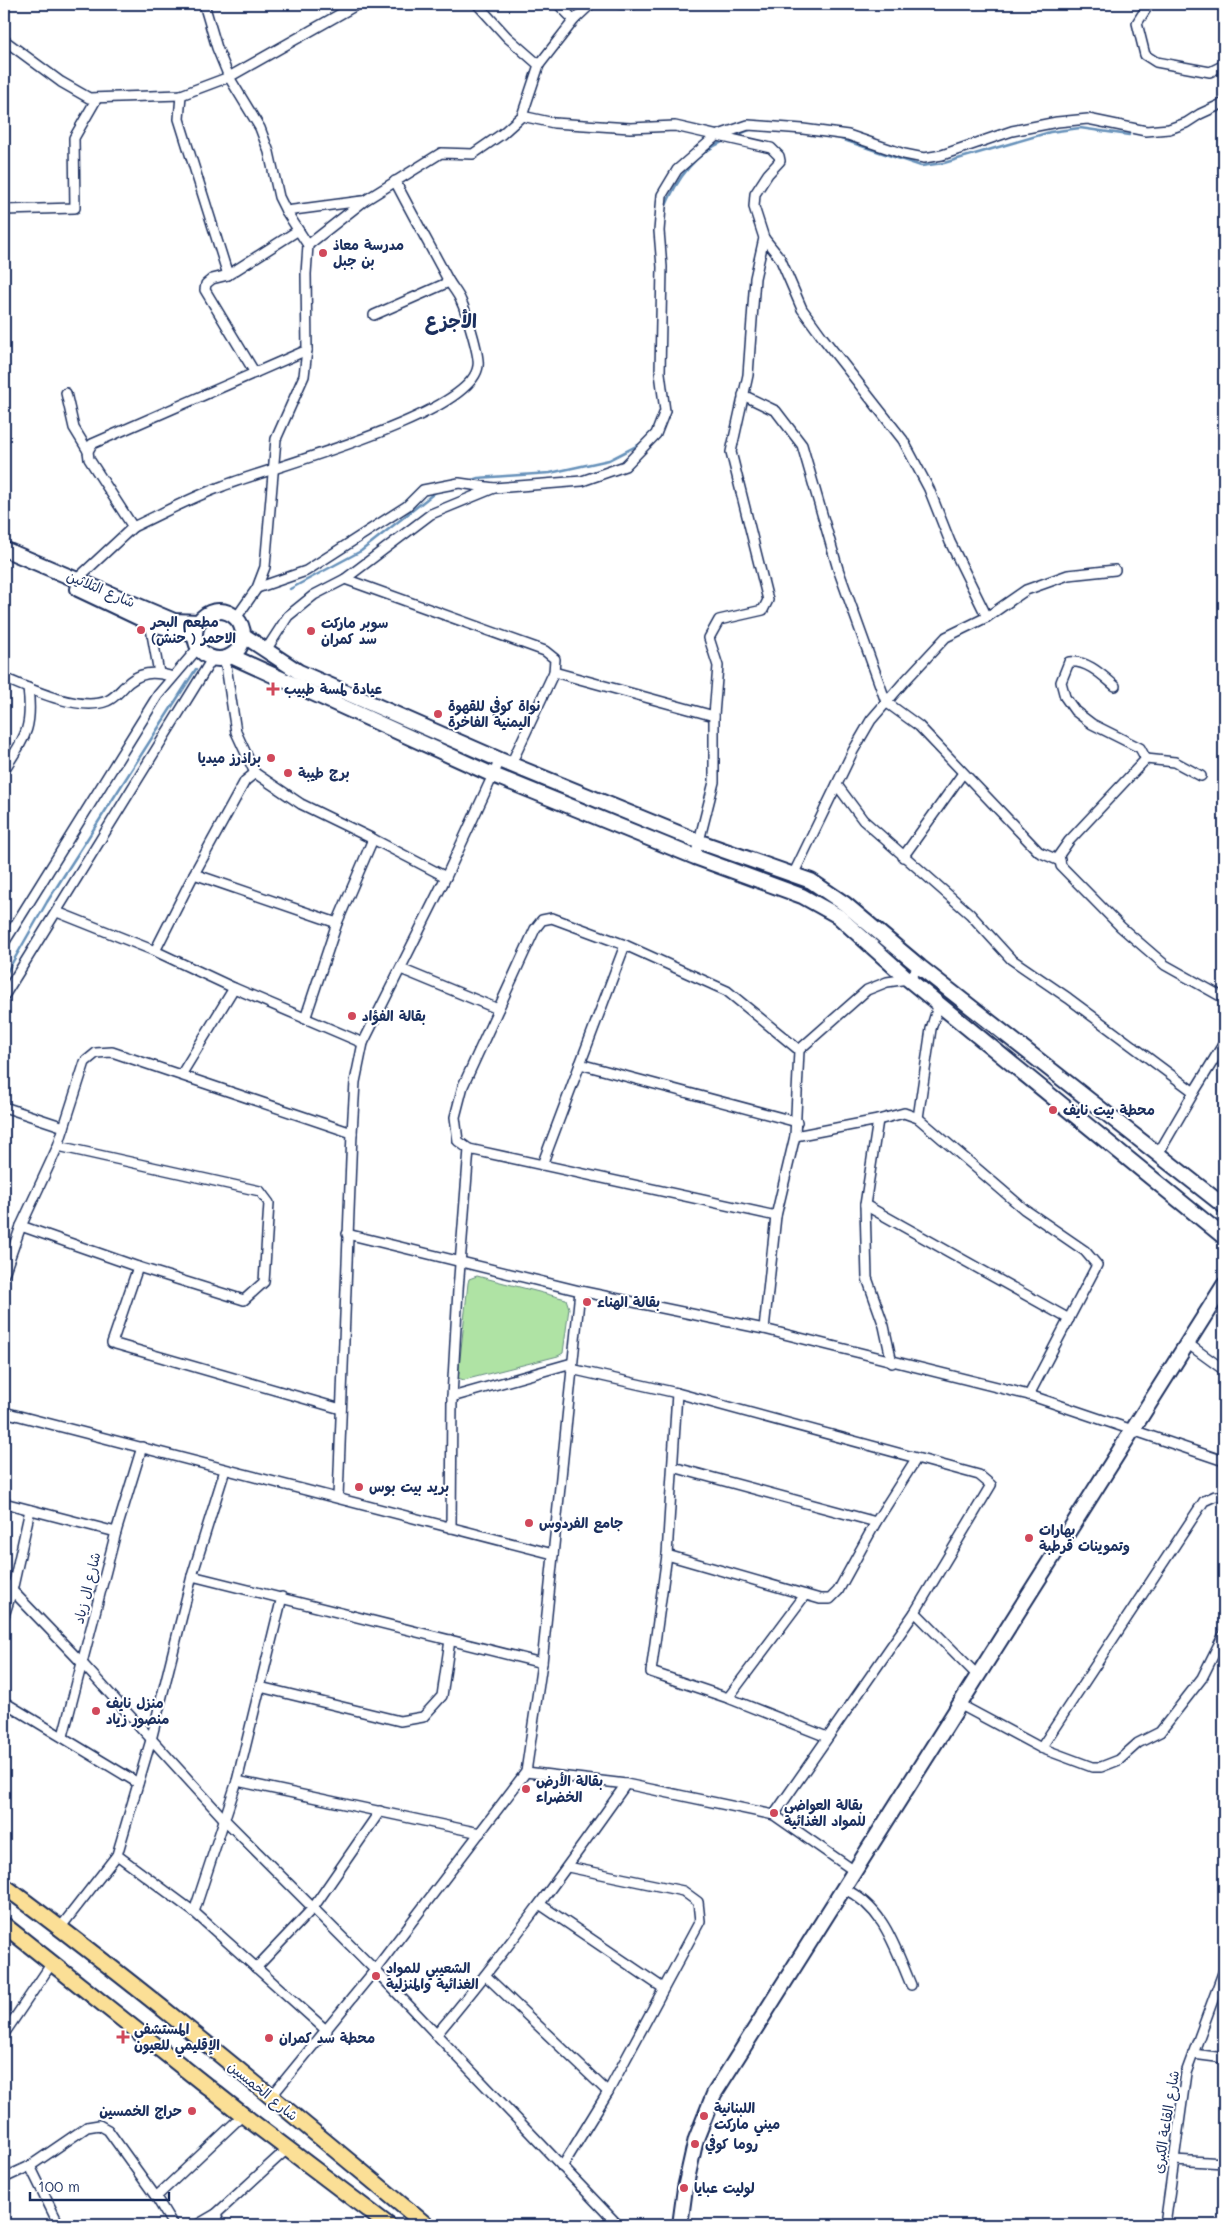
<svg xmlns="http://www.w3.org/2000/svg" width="1228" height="2229" viewBox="0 0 1228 2229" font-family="Mali,'Playpen Sans Arabic',sans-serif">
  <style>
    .green { fill: #afe3a4; stroke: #658981 }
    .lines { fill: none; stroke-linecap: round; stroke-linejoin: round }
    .stream { stroke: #6691ba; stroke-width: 2.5 }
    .street-casing { stroke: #1b2f5e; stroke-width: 12 }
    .secondary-casing { stroke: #1b2f5e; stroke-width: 18 }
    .primary-casing { stroke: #1b2f5e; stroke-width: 19 }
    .street { stroke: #fff; stroke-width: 9 }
    .secondary { stroke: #fff; stroke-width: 14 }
    .primary { stroke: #fbdf96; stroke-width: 15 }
    .poi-dot { fill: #d1495b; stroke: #fff; stroke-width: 2 }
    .labels { text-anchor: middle; stroke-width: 4; stroke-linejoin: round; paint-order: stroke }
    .poi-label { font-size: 14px; font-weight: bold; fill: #1b2f5e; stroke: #fff; text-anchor: start }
    .street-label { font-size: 14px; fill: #1b2f5e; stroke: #fff }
    .district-label { font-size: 19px; font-weight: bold; fill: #1b2f5e; stroke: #fff }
  </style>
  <rect width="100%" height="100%" fill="#fff"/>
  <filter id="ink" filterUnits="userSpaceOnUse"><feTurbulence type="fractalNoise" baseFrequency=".02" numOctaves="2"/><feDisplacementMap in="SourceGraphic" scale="10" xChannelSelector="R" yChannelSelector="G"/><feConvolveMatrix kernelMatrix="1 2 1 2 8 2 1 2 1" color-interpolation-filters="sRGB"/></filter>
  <g filter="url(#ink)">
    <path class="green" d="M477 1276 566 1299 569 1308 563 1353 558 1356 464 1380 458 1378 468 1283 469 1279Z"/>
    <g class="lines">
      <g class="stream">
        <path d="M734 136 752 129"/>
        <path d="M838 138 921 166 944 163 1050 132 1080 128 1129 135"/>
        <path d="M664 210C676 180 694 154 724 141"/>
        <path d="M469 481 478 478 550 473 609 460 642 443"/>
        <path d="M290 589 361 551 437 491"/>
        <path d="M4 977 47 902 196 669"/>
      </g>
      <g class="street-casing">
        <g id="street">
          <path d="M204 4 217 48 229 77 260 128 269 152 279 197 286 211 308 245 306 274 307 350 304 376 276 439 265 567 257 588 236 618"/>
          <path d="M477 4 507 37 539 65 522 116"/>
          <path d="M558 4 574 20 591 4"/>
          <path d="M620 4H634"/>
          <path d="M1149 4 1137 23 1145 55 1156 62 1210 72 1224 65"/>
          <path d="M4 40 61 82 89 98 181 95 229 77 358 4"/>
          <path d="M539 65 574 20"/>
          <path d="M181 95 179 119 228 275"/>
          <path d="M4 210 75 208 74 138 97 98"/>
          <path d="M286 211 362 201"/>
          <path d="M764 238 780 258 802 309 823 338 903 440 929 489 950 542 987 617"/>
          <path d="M308 245 364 201 441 153 473 154 502 134 522 116 554 123 630 128 675 126 771 148 779 156 780 161 768 174 755 194 754 207 764 238 755 278 748 375 731 452 768 600 763 610 719 620 709 638 718 666 714 715V782L695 857"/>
          <path d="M374 315 449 282"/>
          <path d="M255 373 205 290 206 284 212 279 228 275 297 231"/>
          <path d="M66 393 74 428 88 451"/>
          <path d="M743 395 776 411 802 445 838 569 886 702 919 726 1039 852 1060 861"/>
          <path d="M133 527C163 513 192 497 223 486 268 468 472 416 478 366 480 356 466 311 461 301 458 293 451 286 447 278 430 246 412 214 395 181"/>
          <path d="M77 579 133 527 89 459 88 451 92 444 307 350"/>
          <path d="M345 579 545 651 555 659 554 672 511 764"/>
          <path d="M257 588 306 571 407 506 423 490 459 483 494 488 582 481 625 466 656 434 665 411 660 373 662 267 659 231 662 195 677 170 716 136 748 125 803 129 848 135 904 154 924 158 942 155 1012 131 1057 122 1088 119 1146 131 1169 129 1186 123 1200 114 1224 103"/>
          <path d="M150 623 159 673"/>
          <path d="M266 650 288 616 314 595 345 579 431 514 494 488"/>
          <path d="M225 659 236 732 255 773 301 804 373 839 446 877"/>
          <path d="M554 672 714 716"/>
          <path d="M4 678C30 689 79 712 107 701 114 698 119 692 124 687 139 671 154 671 173 677"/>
          <path d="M1115 686C1102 675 1087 660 1069 662L1061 682 1065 697 1075 711 1092 724 1140 748 1146 759"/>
          <path d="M4 770C25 737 33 729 28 688"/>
          <path d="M1201 776 1175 762 1146 759 1069 841 1059 855 1061 866 1121 927 1165 965 1224 998"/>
          <path d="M837 785 863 820 970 914 1011 959 1068 998 1194 1092 1158 1154"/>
          <path d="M903 857 963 773"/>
          <path d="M194 874 337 923"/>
          <path d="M793 875 853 751 871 720 904 682 946 637 987 617 1026 590 1068 575 1115 570"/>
          <path d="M57 912 155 951 234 988 363 1043"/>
          <path d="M4 943 158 695 198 648"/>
          <path d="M155 951 194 874 245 781 255 773"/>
          <path d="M401 969 498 1009"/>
          <path d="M4 996 212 659"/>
          <path d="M305 1019 337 923 373 839"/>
          <path d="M580 1064 797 1122"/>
          <path d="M181 1075 234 988"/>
          <path d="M1194 1092 1224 1043"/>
          <path d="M4 1107 64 1127"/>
          <path d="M918 1118 931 1029 939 1003"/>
          <path d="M878 1120 865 1205 867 1278 884 1326 892 1363"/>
          <path d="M795 1136 878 1120 904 1113 918 1118 1024 1209 1085 1251 1097 1265 1029 1395"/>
          <path d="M542 1165 625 945"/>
          <path d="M865 1205 1069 1319"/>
          <path d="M776 1216 469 1149 458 1141 455 1117 463 1086 535 929 542 920 552 918 625 945 727 991 799 1050 867 990 887 982 908 979 920 967"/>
          <path d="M21 1226 138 1267 244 1300 264 1282 269 1203 260 1191 58 1146"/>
          <path d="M347 1234 580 1291 764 1329 1029 1395 1224 1461"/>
          <path d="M138 1267 112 1343 341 1409"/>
          <path d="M4 1274 21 1226 58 1146 85 1062 96 1053 112 1052 352 1133"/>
          <path d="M764 1329 776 1216 795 1136 799 1050"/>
          <path d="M1187 1343 1224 1370"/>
          <path d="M571 1369 677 1393 979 1475 991 1485 915 1612 774 1815"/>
          <path d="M677 1393 667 1555 651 1672 728 1698 827 1737"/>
          <path d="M452 1397 572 1363"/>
          <path d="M4 1412 553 1554"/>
          <path d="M673 1467 876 1522"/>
          <path d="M338 1497 352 1133 355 1082 363 1043 446 877 500 760"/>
          <path d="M4 1503 116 1532"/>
          <path d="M451 1528 452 1397 458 1290 469 1149"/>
          <path d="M667 1555 820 1599H830L838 1591 876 1522 916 1459"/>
          <path d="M192 1576 542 1663"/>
          <path d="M4 1582 82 1663 225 1820 375 1970 618 2225"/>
          <path d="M915 1612 977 1675"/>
          <path d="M4 1616 12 1591 30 1510"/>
          <path d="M260 1687 400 1721 423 1717 442 1696 450 1640"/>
          <path d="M728 1698 805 1595"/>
          <path d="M4 1702 138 1783"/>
          <path d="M959 1704 1041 1748 1092 1767H1101L1119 1760 1138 1743 1160 1732 1202 1678 1224 1634"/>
          <path d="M63 1736 116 1532 142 1447"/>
          <path d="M1041 1748 1204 1501 1215 1496H1224"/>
          <path d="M526 1772 626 1784 774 1815 853 1870"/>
          <path d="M237 1781 480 1833"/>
          <path d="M117 1855 194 1912 327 2031"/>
          <path d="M843 1888C884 1908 894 1945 911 1985"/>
          <path d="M541 1905 663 1988"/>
          <path d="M194 1912 237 1781 282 1597"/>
          <path d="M60 1928 117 1855 151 1740 192 1576 225 1470"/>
          <path d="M256 1968 313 1908 380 1811"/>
          <path d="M486 1976 608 2092"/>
          <path d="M4 2034 52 1963"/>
          <path d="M436 2035C504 1955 565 1870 626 1784"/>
          <path d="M1193 2054 1224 2058"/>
          <path d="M271 2097 375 1970 526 1772 542 1663 580 1291"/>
          <path d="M1174 2160 1224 2163"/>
          <path d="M30 2166 59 2225"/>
          <path d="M562 2167 608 2092 700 1921 698 1902 683 1891 568 1867"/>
          <path d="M4 2178 30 2166 87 2127 99 2125 108 2130 156 2197 173 2225"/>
          <path d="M156 2197 243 2115"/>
          <path d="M216 2214 220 2225"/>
          <path d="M197 2225 216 2214 287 2149"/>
          <path d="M1165 2225 1186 2073 1224 1970"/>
        </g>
      </g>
      <g class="secondary-casing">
        <g id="secondary">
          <path d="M4 549 174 621 199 622"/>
          <path d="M78 589 150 623 194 635"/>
          <circle cx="219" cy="635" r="24"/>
          <path d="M243 635 299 672 500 760 700 842 811 881 845 904 920 967 1224 1206"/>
          <path d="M231 656 493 775 695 857 802 896 838 916 908 979 1224 1237"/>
          <path d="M680 2225 685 2188 696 2139 714 2094 1224 1285"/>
        </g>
      </g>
      <g class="primary-casing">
        <g id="primary">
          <path d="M4 1886C149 1993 287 2110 426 2225"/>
          <path d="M4 1925 243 2115 388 2225"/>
        </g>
      </g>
      <use href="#street" class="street"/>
      <use href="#secondary" class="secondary"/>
      <use href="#primary" class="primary"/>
    </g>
  </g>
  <g class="poi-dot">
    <circle cx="323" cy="253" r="5"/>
    <circle cx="141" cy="630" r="5"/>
    <circle cx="311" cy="631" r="5"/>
    <path d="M270.5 681.5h5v5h5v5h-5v5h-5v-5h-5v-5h5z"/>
    <circle cx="438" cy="714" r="5"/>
    <circle cx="271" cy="758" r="5"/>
    <circle cx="288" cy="773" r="5"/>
    <circle cx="352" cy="1016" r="5"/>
    <circle cx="1053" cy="1110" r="5"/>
    <circle cx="587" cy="1302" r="5"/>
    <circle cx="359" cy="1487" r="5"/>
    <circle cx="529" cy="1523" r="5"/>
    <circle cx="1029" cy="1538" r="5"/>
    <circle cx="96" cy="1711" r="5"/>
    <circle cx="526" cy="1789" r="5"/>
    <circle cx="774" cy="1813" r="5"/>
    <circle cx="376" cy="1976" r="5"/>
    <path d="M120.5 2029.5h5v5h5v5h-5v5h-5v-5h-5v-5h5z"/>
    <circle cx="269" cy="2038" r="5"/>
    <circle cx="192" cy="2111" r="5"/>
    <circle cx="704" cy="2116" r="5"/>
    <circle cx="695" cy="2144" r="5"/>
    <circle cx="684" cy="2188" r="5"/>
  </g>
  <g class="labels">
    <g class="poi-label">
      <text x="333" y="250">مدرسة معاذ<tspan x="333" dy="16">بن جبل</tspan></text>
      <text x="151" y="627">مطعم البحر<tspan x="151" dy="16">الاحمر ( حنش)</tspan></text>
      <text x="321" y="628">سوبر ماركت<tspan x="321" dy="16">سد كمران</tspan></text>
      <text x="284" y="694">عيادة لمسة طبيب</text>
      <text x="448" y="711">نواة كوفي للقهوة<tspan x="448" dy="16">اليمنية الفاخرة</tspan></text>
      <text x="261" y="763" text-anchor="end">براذرز ميديا</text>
      <text x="298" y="778">برج طيبة</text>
      <text x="362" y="1021">بقالة الفؤاد</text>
      <text x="1063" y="1115">محطة بيت نايف</text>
      <text x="597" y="1307">بقالة الهناء</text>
      <text x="369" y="1492">بريد بيت بوس</text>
      <text x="539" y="1528">جامع الفردوس</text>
      <text x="1039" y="1535">بهارات<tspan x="1039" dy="16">وتموينات قرطبة</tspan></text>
      <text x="106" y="1708">منزل نايف<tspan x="106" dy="16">منصور زياد</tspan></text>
      <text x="536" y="1786">بقالة الأرض<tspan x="536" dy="16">الخضراء</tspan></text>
      <text x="784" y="1810">بقالة العواضي<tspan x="784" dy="16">للمواد الغذائية</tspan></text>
      <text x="386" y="1973">الشعيبي للمواد<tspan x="386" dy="16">الغذائية والمنزلية</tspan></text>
      <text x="134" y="2034">المستشفى<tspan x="134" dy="16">الإقليمي للعيون</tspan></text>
      <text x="279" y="2043">محطة سد كمران</text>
      <text x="714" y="2113">اللبنانية<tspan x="714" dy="16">ميني ماركت</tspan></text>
      <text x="182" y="2116" text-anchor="end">حراج الخمسين</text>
      <text x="705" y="2149">روما كوفي</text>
      <text x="694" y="2193">لوليت عبايا</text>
    </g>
    <g class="street-label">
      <text transform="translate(101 589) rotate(23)" y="5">شارع الثلاثين</text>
      <text transform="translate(87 1588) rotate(-76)" y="5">شارع ال زياد</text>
      <text transform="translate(263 2091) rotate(39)" y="5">شارع الخمسين</text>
      <text transform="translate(1166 2122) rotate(-81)" y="5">شارع القاعة الكبرى</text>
    </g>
    <g class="district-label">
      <text x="451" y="328">الأجزع</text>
    </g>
  </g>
  <rect width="1228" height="2229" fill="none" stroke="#fff" stroke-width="20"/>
  <rect x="10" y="10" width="1208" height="2209" fill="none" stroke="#1b2f5e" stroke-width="2" filter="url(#ink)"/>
  <path d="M30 2192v8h139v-8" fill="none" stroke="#1b2f5e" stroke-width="2.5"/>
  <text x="38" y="2192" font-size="15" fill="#1b2f5e" stroke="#ffffff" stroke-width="4" paint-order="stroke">100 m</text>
</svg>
